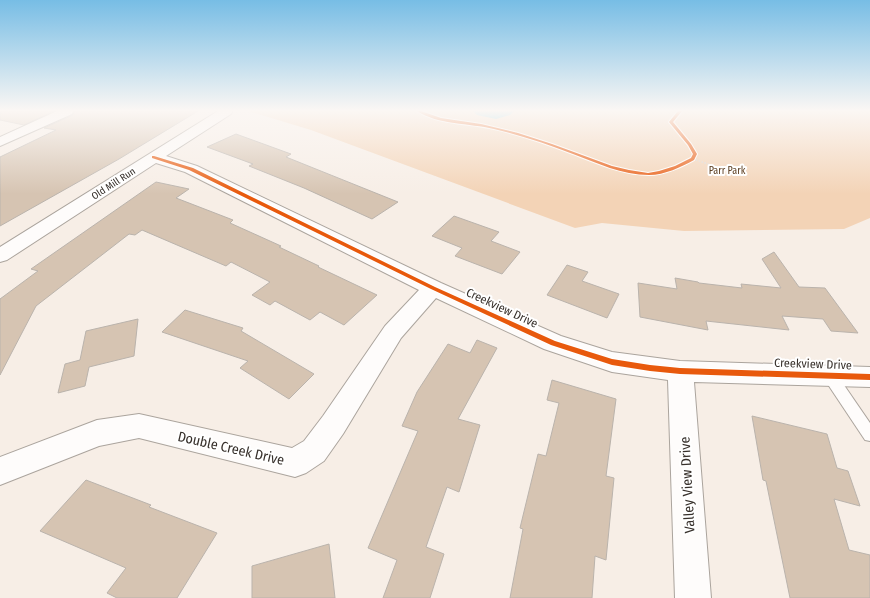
<svg xmlns="http://www.w3.org/2000/svg" width="870" height="598" viewBox="0 0 870 598" font-family="'Fira Sans Condensed',sans-serif">
  <style>
    .green { fill: #f3d3b6 }
    .lines { fill: none; stroke-linecap: round; stroke-linejoin: round }
    .river { fill: #6dcae1; fill-rule: evenodd }
    .building { fill: #d6c4b2; stroke: #bab3ac }
    .service-casing { stroke: #aba49d; stroke-width: 2 }
    .minor-casing { stroke: #aba49d; stroke-width: 2 }
    .path { stroke: #dcd9d7; stroke-width: 1.5; stroke-dasharray: 1.5 1.5; stroke-linecap: butt }
    .service { fill: #fefcfb; fill-rule: evenodd }
    .minor { fill: #fefcfb; fill-rule: evenodd }
    .cycleway-casing { stroke: #fff; stroke-width: 2 }
    .cycleway { fill: #e8590c; fill-rule: evenodd }
    .labels { text-anchor: middle; stroke-width: 4; stroke-linejoin: round; paint-order: stroke }
    .far-park-label { font-size: 10px; fill: #5a3c1e; stroke: #fff }
    .far-street-label { font-size: 10px; fill: #37302b; stroke: #fff }
    .street-label { font-size: 12px; fill: #37302b; stroke: #fff }
    .near-street-label { font-size: 14px; fill: #37302b; stroke: #fff }
  </style>
  <rect width="100%" height="100%" fill="#f7eee6"/>
  <path class="green" d="M248 111H870V218L844 229 684 231 602 223 575 228 311 130Z"/>
  <g class="lines">
    <path class="river" d="M473 111H514L510 115 496 119 477 115Z"/>
  </g>
  <g class="building">
    <path d="M0 111H54L24 125 0 120Z"/>
    <path d="M74 111H198L119 159 0 226V157L56 130 44 128 73 115Z"/>
    <path d="M236 134 291 154 286 157 398 202 372 219 304 188 249 166 253 164 207 147Z"/>
    <path d="M156 182 189 189 176 198 233 220 230 223 281 246 279 247 319 266 318 267 377 295 344 325 320 312 310 320 275 301 270 305 252 295 270 282 231 262 226 266 142 230 135 235 129 234 36 306 0 375V299L38 271 31 269Z"/>
    <path d="M454 216 499 232 491 241 520 252 502 274 455 256 462 248 432 236Z"/>
    <path d="M774 252 799 287 825 288 858 333 831 331 823 319 782 316 789 330 706 321 708 330 640 317 638 283 677 289 675 278 698 282 699 283 742 288 741 284 781 288 762 259Z"/>
    <path d="M567 265 588 272 582 281 619 294 607 318 547 295Z"/>
    <path d="M185 310 243 328 241 331 314 374 289 399 240 368 248 361 162 332Z"/>
    <path d="M138 319 134 356 89 367 85 386 58 393 65 364 80 360 86 331Z"/>
    <path d="M477 340 497 348 458 419 480 425 459 492 447 487 426 547 444 554 430 598H383L397 560 368 548 418 431 402 426 417 392 448 344 470 353Z"/>
    <path d="M552 380 616 399 606 476 614 478 606 560 595 556 592 598H510L523 529 520 528 538 454 546 456 559 403 547 400Z"/>
    <path d="M752 416 827 434 837 468 848 471 860 506 834 499 849 550 870 555V598H790L766 481 763 480Z"/>
    <path d="M86 480 151 505 149 507 217 533 177 598H117L107 593 126 568 40 531Z"/>
    <path d="M329 544 335 598H252V566Z"/>
  </g>
  <g class="lines">
    <g class="service-casing">
      <path id="service" d="M830 371 835 372 870 423V441L865 440 825 380 824 376 825 372Z"/>
    </g>
    <g class="minor-casing">
      <g id="minor">
        <path d="M57 111H73L72 114 0 146V137Z"/>
        <path d="M218 111H232L231 114 166 156 197 166 441 283 561 336 612 352 680 361 870 367V387L694 382 711 598H675L668 380 612 372 544 349 436 298 401 338 343 434 324 461 306 473 295 477 139 438 99 446 0 485V457L97 420 139 414 292 448 304 441 323 416 385 326 419 290 185 172 156 163 7 260 0 262V247Z"/>
      </g>
    </g>
    <path class="path" d="M693 159 735 173"/>
    <use href="#service" class="service"/>
    <use href="#minor" class="minor"/>
    <g class="cycleway-casing">
      <g id="cycleway">
        <path d="M417 111H421L441 118 481 124 518 133 552 144 612 166 629 170 648 173 659 171 675 166 691 158 693 154 688 145 669 122 678 111H682L673 122 691 144 697 154 694 160C681 167 665 175 649 175 622 175 597 163 573 154 547 144 521 135 494 129 470 123 438 125 417 111Z"/>
        <path d="M152 156H154L193 168 435 287 555 341 612 359 650 365 680 368 870 374V380L680 374 650 371 612 365 551 345 431 289 189 170 152 158Z"/>
      </g>
    </g>
    <use href="#cycleway" class="cycleway"/>
  </g>
  <linearGradient id="sky" x2="0" y2="1"><stop stop-color="#77bde5"/><stop offset="0.57" stop-color="#fbf7f4"/><stop offset="1" stop-color="#fbf7f4" stop-opacity="0"/></linearGradient>
  <rect width="870" height="194" fill="url(#sky)"/>
  <g class="labels">
    <g class="far-park-label">
      <text x="727" y="174">Parr Park</text>
    </g>
    <g class="far-street-label">
      <text transform="translate(113 183) rotate(-33)" y="4">Old Mill Run</text>
    </g>
    <g class="street-label">
      <text transform="translate(502 308) rotate(25)" y="4">Creekview Drive</text>
      <text transform="translate(813 364) rotate(2)" y="4">Creekview Drive</text>
    </g>
    <g class="near-street-label">
      <text transform="translate(231 448) rotate(13)" y="5">Double Creek Drive</text>
      <text transform="translate(687 485) rotate(-93)" y="5">Valley View Drive</text>
    </g>
  </g>
</svg>
